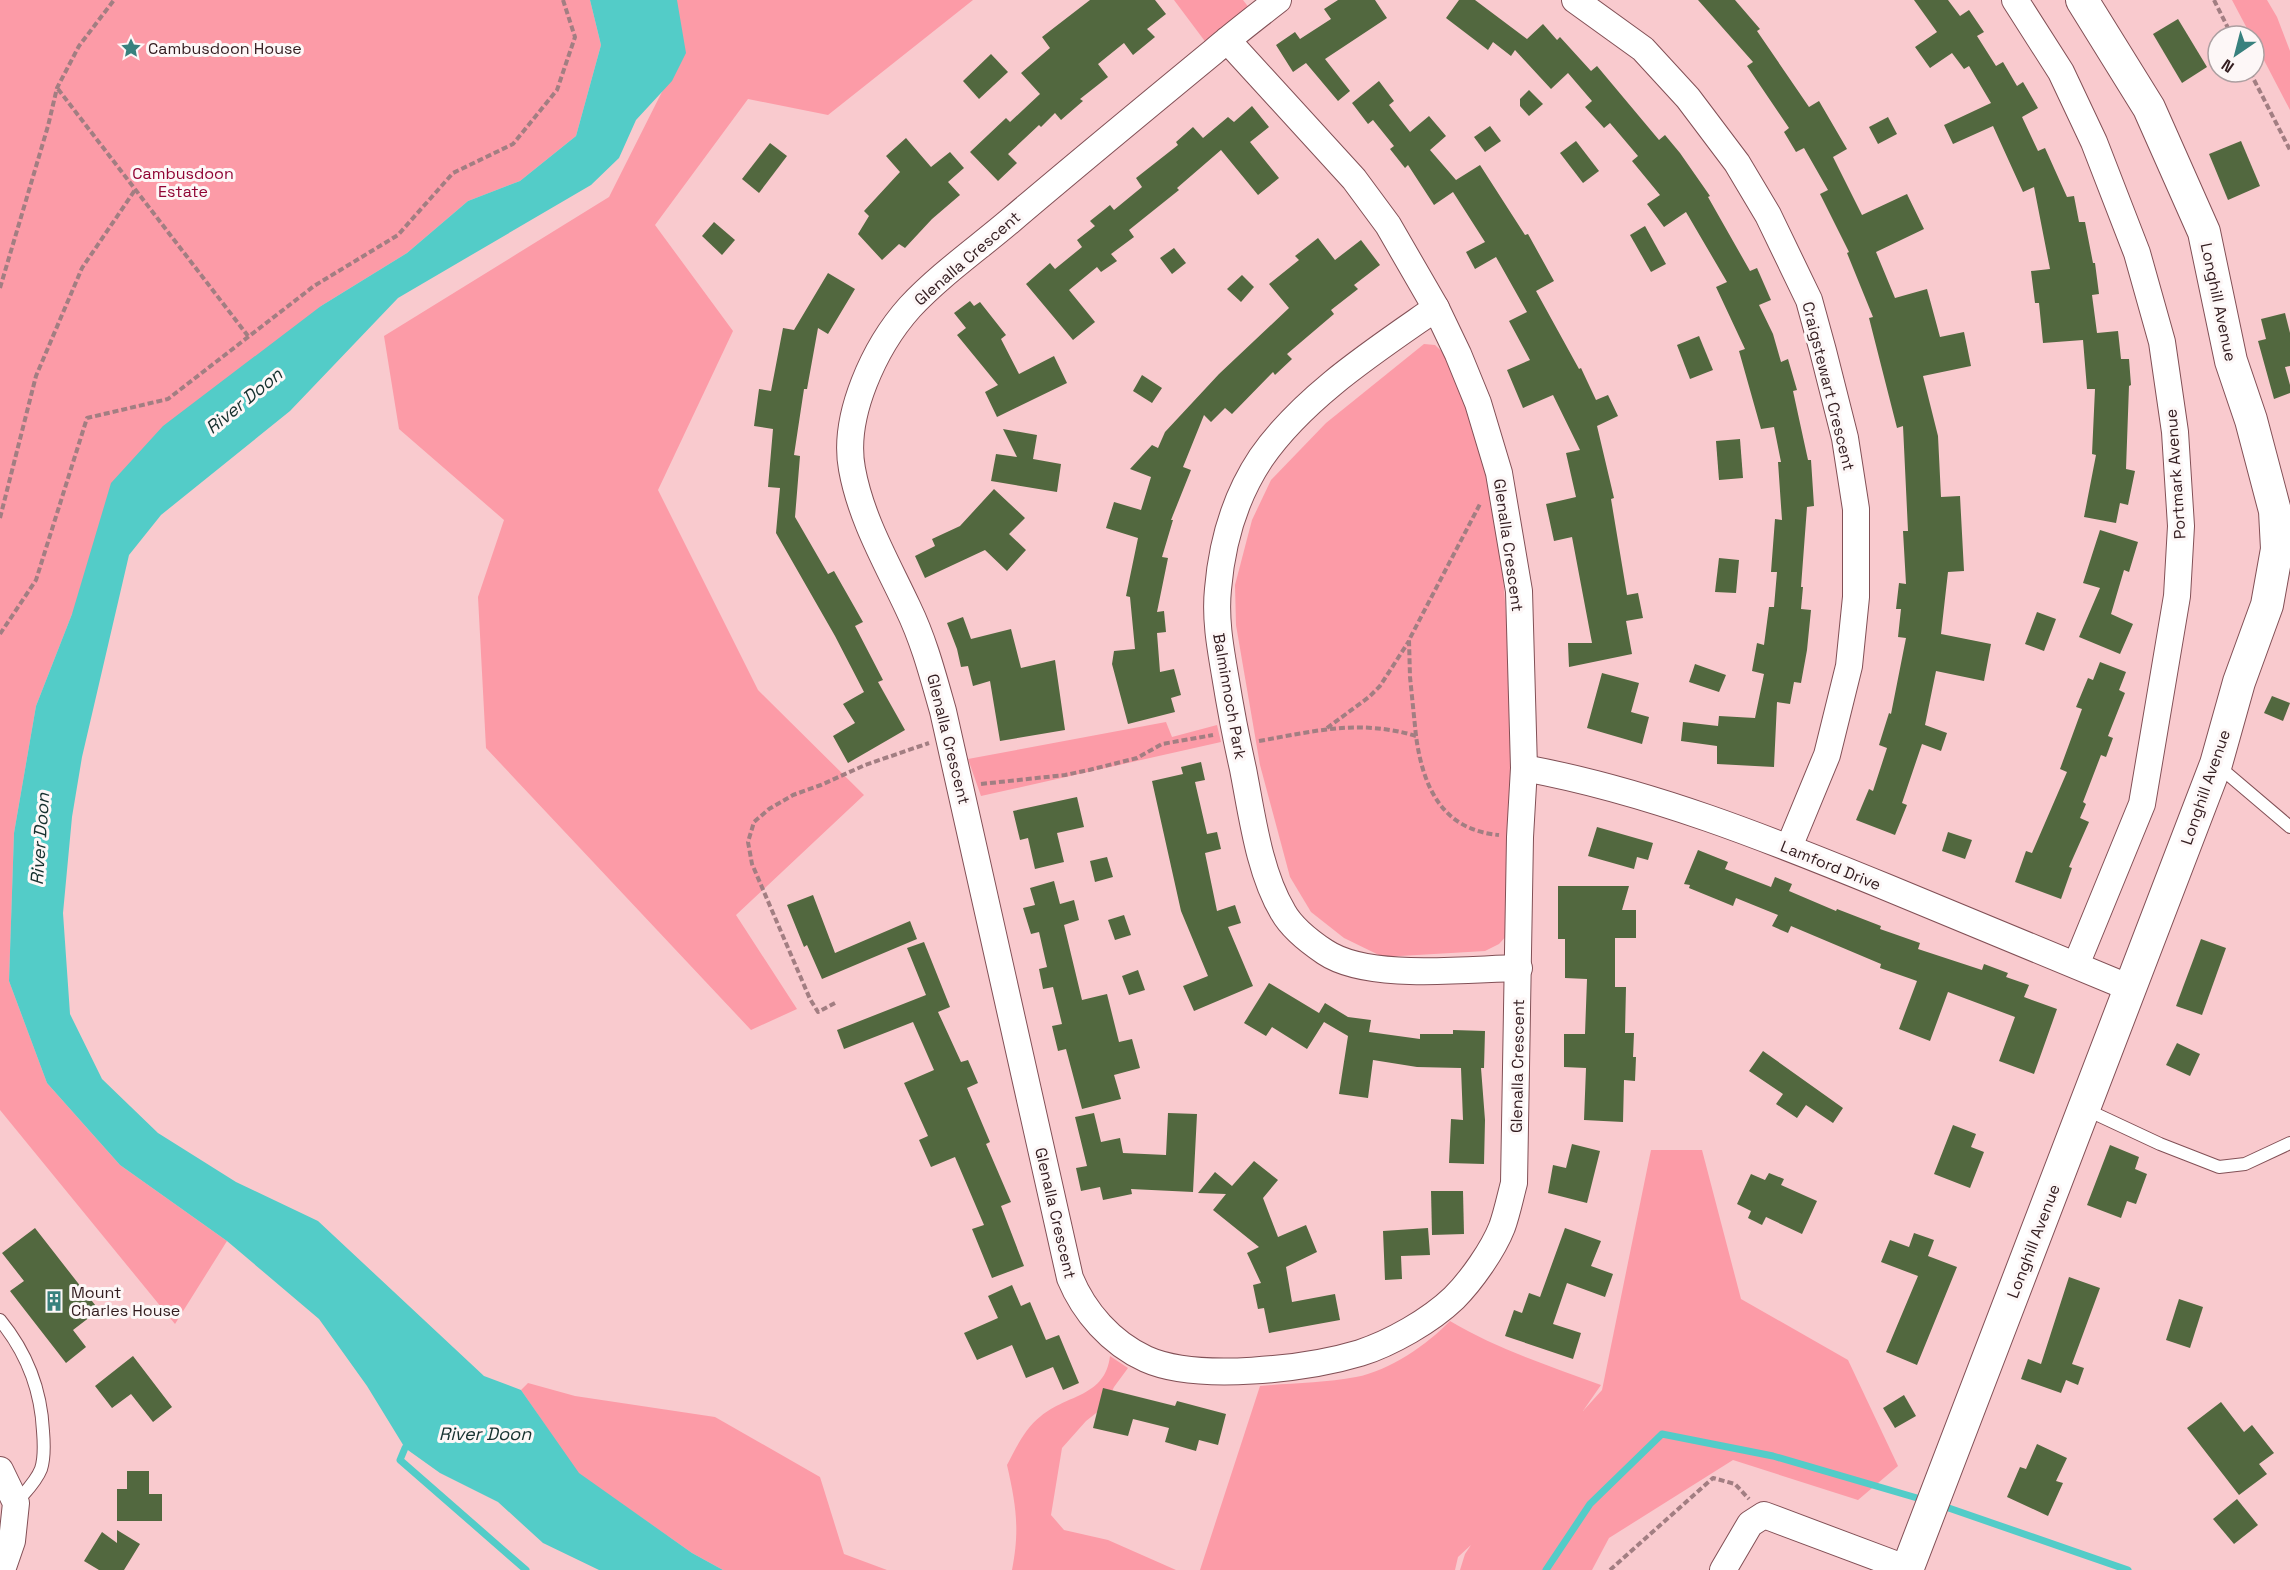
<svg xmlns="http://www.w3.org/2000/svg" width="2290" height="1570" viewBox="0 0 2290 1570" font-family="'Space Grotesk',sans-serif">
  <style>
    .green { fill: #fc9ba7 }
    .water { fill: #53ccc8 }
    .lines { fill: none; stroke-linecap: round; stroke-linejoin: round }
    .stream { stroke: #53ccc8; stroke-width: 7 }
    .building { fill: #52683f }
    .service-casing { stroke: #825056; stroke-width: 14 }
    .minor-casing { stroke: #825056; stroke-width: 28 }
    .tertiary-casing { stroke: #825056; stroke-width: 34 }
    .path { stroke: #a27e82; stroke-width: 4; stroke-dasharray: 6 3; stroke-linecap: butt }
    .service { stroke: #fff; stroke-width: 12 }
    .minor { stroke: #fff; stroke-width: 26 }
    .tertiary { stroke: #fff; stroke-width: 32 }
    .labels { text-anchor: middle; stroke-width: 6; stroke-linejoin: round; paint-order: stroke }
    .poi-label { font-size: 16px; fill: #321c1f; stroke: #fdf7f7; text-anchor: start }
    .park-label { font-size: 16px; fill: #900434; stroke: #fdf7f7 }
    .street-label { font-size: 16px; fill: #321c1f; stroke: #fdf7f7 }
    .water-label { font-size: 18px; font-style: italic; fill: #15302e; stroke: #fdf7f7 }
  </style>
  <rect width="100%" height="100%" fill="#f9cace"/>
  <g class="green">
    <path d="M0 0H590L601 45 576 136 520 181 468 201 407 253 321 306 72 614 36 706 14 833 9 981 47 1083 120 1165 227 1241 175 1324 0 1110Z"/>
    <path d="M669 0H973L828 115 748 99 655 225 733 331 658 490 758 690 864 795 736 915 797 1009 751 1030 486 748 478 597 504 520 399 429 384 336 609 197 681 54Z"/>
    <path d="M1174 0H1243L1256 17 1213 52Z"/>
    <path d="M2232 0H2267L2277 17 2290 51V110L2254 41V36H2251Z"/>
    <path d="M1424 344 1435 345 1449 358 1489 437 1502 559 1511 687 1509 933 1499 944 1485 951 1383 957 1344 938 1311 912 1290 877 1260 765 1236 625 1235 585 1252 520 1271 480 1326 423Z"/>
    <path d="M1166 722 1172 737 1217 725 1221 742 981 796 968 759Z"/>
    <path d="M1651 1150H1702L1741 1299 1848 1360 1898 1466 1858 1500 1733 1460 1609 1538 1592 1570H1460L1465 1554 1471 1545 1458 1557 1455 1570H1200L1260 1386C1291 1383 1325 1383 1356 1377 1389 1371 1428 1344 1450 1321 1497 1349 1549 1366 1601 1385L1583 1411 1602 1390Z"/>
    <path d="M1110 1356 1128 1368 1114 1387 1105 1406 1086 1421 1062 1448 1051 1515 1064 1530 1108 1540 1176 1570H1012C1020 1529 1016 1505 1007 1465 1016 1448 1025 1428 1041 1416 1068 1394 1105 1397 1110 1356Z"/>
    <path d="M528 1383 575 1396 715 1417 820 1477 844 1554 887 1570H723L692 1553 578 1473 521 1390Z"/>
  </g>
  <path class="water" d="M590 0H677L686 53 672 81 636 120 619 158 591 185 398 298 290 411 161 515 129 555 82 757 72 817 63 913 70 1014 102 1079 158 1133 236 1182 318 1221 484 1376 521 1390 579 1473 692 1553 723 1570H599L543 1543 498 1502 440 1473 405 1448 367 1386 319 1319 227 1241 120 1165 47 1083 9 981 14 833 36 706 72 614 111 483 163 426 321 306 407 253 468 201 520 181 576 136 601 45Z"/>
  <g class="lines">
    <g class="stream">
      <path d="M405 1448 400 1460 526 1570"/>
      <path d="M1940 1505 2128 1570"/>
      <path d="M1546 1570 1590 1504 1662 1434 1773 1456 1924 1500"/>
    </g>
  </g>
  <g class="building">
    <path d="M1090 0H1155L1166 14 1147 29 1155 37 1133 55 1124 43 1098 64 1108 77 1080 99 1083 101 1061 120 1055 113 1041 127 1039 125 1008 154 1017 163 998 181 970 152 1006 118 1010 122 1040 94 1021 73 1050 48 1042 37Z"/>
    <path d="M1338 0H1375L1387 18 1325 59 1350 91 1338 101 1306 63 1293 72 1276 45 1295 32 1300 39 1331 19 1324 9Z"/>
    <path d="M1459 0H1475L1527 39 1543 24 1557 40 1560 37 1591 71 1597 66 1659 140 1665 135 1680 153 1710 196 1708 197 1750 271 1757 268 1771 300 1759 305 1773 334 1781 362 1788 359 1797 390 1793 391 1808 460H1811L1814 506 1807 507 1801 587H1803L1801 609 1811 610 1807 650 1801 683 1794 682 1790 704 1777 702 1774 767 1717 764V746L1681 741 1683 722 1718 726 1719 716 1755 718 1764 674 1752 671 1757 643 1764 645 1769 607H1774L1777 572H1771L1775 519 1782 520 1778 462H1781L1774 427 1761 429 1739 351 1745 349 1716 287 1727 282 1686 212 1664 227 1647 204 1660 195 1632 161 1638 156 1610 123 1604 128 1585 107 1592 101 1568 73 1551 89 1515 50 1511 56 1493 42 1488 50 1446 18Z"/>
    <path d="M1698 0H1735L1760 29 1757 31 1809 107 1819 101 1847 149 1833 157 1862 215 1907 194 1924 229 1876 252 1895 298 1927 289 1940 337 1964 332 1971 366 1923 376 1938 436 1941 497 1960 496 1964 571 1948 572 1941 634 1991 644 1984 681 1936 671 1925 725 1947 733 1941 751 1922 744 1902 803 1907 805 1895 835 1856 820 1869 789 1873 791 1887 748 1879 745 1889 713 1891 714 1906 638 1898 637 1901 609H1896L1899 583 1906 584 1903 531H1908L1903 426 1897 428 1869 318 1873 317 1847 253 1849 252 1820 194 1828 190 1804 148 1796 152 1784 132 1789 128 1747 66 1753 62Z"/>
    <path d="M1914 0H1948L1960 16 1969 10 1984 32 1977 36 1996 66 2003 62 2017 86 2023 82 2038 108 2022 117 2038 151 2045 148 2067 197 2074 196 2079 222H2085L2093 263H2095L2099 294 2092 295 2097 333 2118 331 2121 359H2129L2131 385 2129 386 2126 469 2135 471 2128 505 2120 503 2116 523 2084 517 2096 455 2092 454 2095 389H2087L2083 340 2043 343 2039 303H2035L2031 271 2050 269 2034 187 2023 192 1993 126 1953 144 1944 125 1991 103 1969 66 1964 69 1952 53 1930 68 1915 47 1937 32Z"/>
    <path d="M2178 19 2207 67 2182 83 2153 34Z"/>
    <path d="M991 54 1008 72 979 99 963 81Z"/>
    <path d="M1379 81 1394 101 1389 105 1410 132 1429 116 1446 136 1430 150 1456 180 1480 165 1525 235 1528 234 1554 281 1536 291 1579 369 1581 368 1596 400 1608 395 1618 416 1597 426 1614 498 1611 499 1627 595 1638 593 1643 618 1626 621 1632 654 1569 667 1568 643H1592L1572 537 1554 541 1546 504 1576 497 1566 453 1580 450 1553 395 1523 408 1507 370 1530 360 1509 321 1527 312 1496 257 1475 269 1466 252 1485 242 1453 192 1434 205 1408 165 1405 168 1390 149 1394 146 1373 120 1368 124 1352 103Z"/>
    <path d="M1529 90 1543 104 1529 116 1520 106V99Z"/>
    <path d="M1252 106 1269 127 1250 142 1279 178 1258 195 1221 150 1177 188 1179 190 1129 230 1134 237 1111 254 1117 261 1101 272 1097 267 1069 290 1095 322 1073 340 1026 284 1050 263 1055 269 1082 247 1077 240 1095 226 1090 221 1110 205 1114 210 1142 187 1136 178 1178 145 1176 142 1193 127 1203 138 1228 117 1234 122Z"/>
    <path d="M1888 117 1897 134 1878 144 1869 127Z"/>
    <path d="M1490 126 1501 141 1485 152 1474 137Z"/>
    <path d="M906 138 931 167 950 152 964 168 948 182 960 195 932 219 905 248 899 244 882 260 858 234 869 216 864 211 900 172 886 156Z"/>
    <path d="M1576 141 1599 171 1583 183 1560 153Z"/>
    <path d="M2241 141 2260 186 2228 200 2209 154Z"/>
    <path d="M770 143 787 156 759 193 742 179Z"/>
    <path d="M714 222 735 240 722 255 702 236Z"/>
    <path d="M1645 226 1666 264 1651 272 1630 235Z"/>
    <path d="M1318 238 1335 260 1361 240 1380 265 1354 285 1358 289 1331 310 1334 314 1287 354 1292 359 1275 375 1273 372 1232 414 1225 408 1211 422 1204 415 1183 467 1191 470 1171 520H1173L1162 557 1168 558 1157 612 1164 611 1166 632 1157 633 1160 672 1174 669 1181 695 1171 698 1175 712 1128 724 1112 664 1114 651 1135 649 1130 597 1126 596 1138 538 1106 528 1114 502 1141 510 1151 477 1130 469 1152 445 1158 448 1165 432 1219 374 1289 308 1269 284 1299 260 1295 256Z"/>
    <path d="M1174 248 1186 263 1172 274 1160 258Z"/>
    <path d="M828 273 855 289 828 334 818 328 807 389H804L794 455 800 456 795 517 828 574 834 571 863 622 855 626 883 680 878 682 905 730 848 763 833 736 855 723 843 704 864 692 835 636 776 533 780 488 768 487 773 429 754 426 759 389 771 391 783 328 794 330Z"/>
    <path d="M1242 275 1254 287 1241 302 1227 289Z"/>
    <path d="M970 301 974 306 980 302 1006 335 1001 339 1019 374 1054 356 1067 383 997 417 985 392 998 385 957 335 966 328 954 313Z"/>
    <path d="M2285 313 2290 333V366L2285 367 2290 385V393L2274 399 2258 341 2266 339 2261 319Z"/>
    <path d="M1699 336 1713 370 1690 379 1677 345Z"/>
    <path d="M1142 375 1162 388 1152 403 1133 391Z"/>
    <path d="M1003 429 1037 435 1033 459 1061 464 1057 492 991 481 996 454 1017 457Z"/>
    <path d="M1740 439 1743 478 1719 480 1716 441Z"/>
    <path d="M994 489 1025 518 1009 534 1026 550 1007 571 985 550 925 578 915 556 935 546 932 539 960 526Z"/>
    <path d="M2100 530 2138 542 2129 572 2124 570 2111 614 2133 624 2120 654 2079 637 2100 588 2083 583Z"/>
    <path d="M1719 558 1739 560 1736 593 1715 592Z"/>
    <path d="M2037 612 2056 619 2044 651 2025 644Z"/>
    <path d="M963 617 971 639 1011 629 1021 668 1055 660 1065 730 1000 741 990 681 973 686 968 666 961 667 957 649 947 623Z"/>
    <path d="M2100 662 2126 672 2119 690 2125 693 2108 736 2113 738 2106 757 2101 755 2083 802 2086 804 2080 818 2089 822 2069 867 2072 868 2061 899 2015 882 2026 851 2032 853 2067 772 2060 769 2082 709 2076 707 2088 678 2093 680Z"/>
    <path d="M1695 664 1726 675 1719 692 1689 682Z"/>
    <path d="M1602 673 1639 683 1631 712 1649 717 1642 744 1587 728Z"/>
    <path d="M2272 696 2290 703 2283 721 2264 713Z"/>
    <path d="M1201 762 1205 780 1195 782 1207 834 1217 832 1221 849 1205 853 1217 911 1235 905 1241 923 1228 927 1253 986 1194 1011 1183 986 1208 976 1181 911 1152 781 1183 774 1181 767Z"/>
    <path d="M1077 797 1084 827 1057 833 1064 862 1035 869 1028 838 1020 840 1013 811Z"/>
    <path d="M1597 827 1653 843 1648 860 1637 857 1634 869 1588 856Z"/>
    <path d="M1948 832 1972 840 1965 859 1942 851Z"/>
    <path d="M1698 850 1728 862 1725 869 1771 887 1775 877 1792 884 1789 891 1836 911 1837 909 1881 926 1880 929 1920 943 1918 949 1982 970 1984 964 2008 973 2006 977 2029 985 2024 997 2057 1009 2034 1074 1999 1061 2015 1017 1948 992 1930 1041 1899 1029 1917 981 1880 968 1881 964 1791 926 1788 933 1772 926 1778 915 1736 898 1733 906 1689 888 1690 885 1684 884Z"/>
    <path d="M1107 857 1113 877 1095 882 1090 861Z"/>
    <path d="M1054 881 1060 904 1074 900 1079 920 1064 925 1082 1000 1107 994 1119 1042 1132 1039 1140 1068 1114 1075 1121 1099 1082 1109 1066 1049 1058 1051 1052 1026 1062 1024 1053 987 1043 989 1039 969 1047 967 1039 932 1031 934 1023 908 1035 905 1030 888Z"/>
    <path d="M1558 886H1629L1622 910H1636V938H1615V987H1626L1625 1033H1634L1633 1057H1636L1635 1081 1624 1080 1623 1122 1584 1120 1586 1068 1564 1067V1034H1585L1587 979 1565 978V939H1558Z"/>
    <path d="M813 895 835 953 910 921 917 939 822 979 807 945 804 947 787 905Z"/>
    <path d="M1124 915 1131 935 1115 940 1108 920Z"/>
    <path d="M2201 939 2226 948 2202 1015 2176 1006Z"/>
    <path d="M924 942 950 1007 938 1012 961 1062 968 1060 978 1083 967 1088 990 1142 986 1144 1011 1202 1001 1206 1024 1266 992 1278 972 1229 984 1225 955 1157 931 1167 919 1140 928 1136 904 1083 934 1070 913 1022 844 1049 837 1030 926 995 907 948Z"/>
    <path d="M1138 970 1145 990 1129 995 1122 976Z"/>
    <path d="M1269 983 1319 1013 1325 1003 1348 1017 1371 1020 1369 1032 1420 1039V1034H1453V1030L1485 1031 1484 1068H1481L1485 1120 1484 1164 1449 1163 1451 1119 1463 1120 1461 1068 1417 1067 1373 1060 1368 1098 1339 1094 1348 1036 1324 1022 1307 1049 1272 1027 1266 1036 1244 1023Z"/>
    <path d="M2177 1043 2200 1054 2190 1076 2166 1065Z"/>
    <path d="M1763 1051 1843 1108 1833 1123 1806 1105 1797 1118 1776 1104 1783 1094 1749 1071Z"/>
    <path d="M1094 1113 1101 1142 1120 1138 1123 1153 1166 1155 1168 1113 1197 1114 1193 1192 1131 1189 1132 1194 1103 1200 1100 1187 1081 1191 1076 1168 1087 1166 1075 1117Z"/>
    <path d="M1953 1125 1976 1134 1971 1147 1984 1152 1970 1188 1934 1174Z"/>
    <path d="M1572 1144 1600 1151 1587 1203 1548 1193 1553 1165 1566 1168Z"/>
    <path d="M2110 1145 2139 1157 2135 1169 2147 1174 2136 1204 2127 1201 2121 1218 2087 1205Z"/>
    <path d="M1254 1161 1278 1180 1263 1198 1278 1237 1306 1225 1317 1252 1286 1267 1292 1302 1335 1294 1340 1320 1269 1333 1264 1308 1258 1309 1253 1285 1261 1283 1247 1253 1259 1247 1213 1210 1226 1194 1198 1193 1215 1172 1232 1186Z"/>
    <path d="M1769 1173 1784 1179 1781 1185 1817 1201 1802 1234 1766 1217 1762 1225 1748 1218 1751 1211 1737 1204 1751 1174 1765 1180Z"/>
    <path d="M1431 1191H1463L1464 1234 1432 1235Z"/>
    <path d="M35 1228 99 1310 73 1330 86 1347 66 1363 10 1291 24 1281 2 1253Z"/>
    <path d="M1428 1228 1430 1255 1401 1256 1402 1279 1385 1280 1383 1231Z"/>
    <path d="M1565 1228 1601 1241 1591 1266 1613 1274 1605 1297 1567 1283 1553 1324 1581 1333 1573 1359 1505 1336 1514 1310 1522 1313 1529 1293 1540 1297Z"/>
    <path d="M1914 1233 1934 1240 1928 1256 1957 1267 1917 1365 1886 1352 1918 1276 1881 1262 1890 1240 1909 1247Z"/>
    <path d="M2069 1277 2100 1288 2072 1364 2084 1368 2078 1385 2066 1380 2061 1393 2021 1379 2028 1359 2041 1364Z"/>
    <path d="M1012 1285 1021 1306 1030 1302 1046 1340 1059 1335 1079 1383 1063 1390 1053 1367 1026 1378 1012 1345 977 1360 964 1333 998 1318 988 1296Z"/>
    <path d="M2179 1299 2203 1307 2190 1348 2166 1340Z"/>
    <path d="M133 1356 172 1407 153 1422 131 1394 112 1408 95 1386Z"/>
    <path d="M1103 1388 1175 1406 1177 1401 1226 1414 1218 1445 1199 1440 1196 1451 1165 1442 1169 1428 1133 1419 1128 1436 1093 1428Z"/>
    <path d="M1904 1395 1916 1416 1895 1428 1883 1408Z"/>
    <path d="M2221 1402 2244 1432 2252 1425 2274 1453 2259 1464 2267 1474 2239 1495 2187 1428Z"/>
    <path d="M2037 1444 2067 1458 2056 1481 2063 1483 2048 1516 2007 1497 2020 1467 2026 1469Z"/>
    <path d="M127 1471H149V1494H162V1521H117V1489H127Z"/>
    <path d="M2237 1499 2258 1525 2234 1544 2213 1519Z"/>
    <path d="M117 1530 140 1544 124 1570H99L84 1561 102 1532 117 1543Z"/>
  </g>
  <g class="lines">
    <g class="service-casing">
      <g id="service">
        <path d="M2217 765 2290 827"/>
        <path d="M2085 1109 2160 1144 2219 1167 2245 1164 2290 1143"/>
        <path d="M0 1320C27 1353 41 1389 43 1431 44 1443 45 1457 41 1469 36 1482 25 1492 16 1503"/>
      </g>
    </g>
    <g class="minor-casing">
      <g id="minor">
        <path d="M1575 0 1643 49 1688 98 1737 163 1768 215 1809 300 1823 351 1845 438 1856 509V597L1849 666 1827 755 1789 847"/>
        <path d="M2015 0 2061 72 2094 142 2137 253 2162 342 2175 432 2181 526 2177 596 2142 804 2076 965"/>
        <path d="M1227 40 1354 179 1388 225 1436 308 1458 354 1478 403 1499 473 1519 591 1524 768 1520 837 1514 1183C1510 1198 1507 1213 1502 1227 1493 1250 1471 1281 1454 1298 1430 1321 1391 1343 1360 1353 1307 1369 1197 1382 1146 1359 1111 1343 1084 1312 1070 1278L943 711C933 676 924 641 908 608 887 563 861 519 852 469 842 416 875 346 910 307 940 275 977 249 1010 221 1077 164 1145 108 1213 52 1234 34 1256 17 1278 0"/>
        <path d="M1436 308C1376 350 1304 396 1261 458 1235 497 1222 542 1218 589 1215 618 1220 646 1225 675 1230 706 1236 738 1243 769 1252 815 1259 872 1283 912 1292 928 1310 942 1325 952 1368 981 1466 969 1519 968"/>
        <path d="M1524 768C1649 791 1769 839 1886 887 1968 921 2049 955 2130 988"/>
        <path d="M0 1470 16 1503 12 1541 2 1570"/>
        <path d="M1723 1570 1750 1524 1764 1515 1908 1569"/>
      </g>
    </g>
    <g class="tertiary-casing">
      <path id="tertiary" d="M1907 1570 2216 764 2239 682 2267 605 2277 549 2275 511 2251 420 2231 361 2204 232 2149 108 2082 0"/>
    </g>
    <g class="path">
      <path d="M2214 0 2232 36"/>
      <path d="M2250 72 2290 150"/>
      <path d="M58 89 248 336"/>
      <path d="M0 288 48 126 57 88 79 46 114 0"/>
      <path d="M0 518 36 376 82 268 135 190"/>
      <path d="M0 634 36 580 87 418 168 399 314 286 398 235 453 173 513 144 557 90 575 37 563 0"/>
      <path d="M1327 728 1369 697 1380 686 1409 641"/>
      <path d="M1416 736 1410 677 1409 640 1480 504"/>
      <path d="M1259 741C1315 731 1360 719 1416 736 1423 787 1442 830 1499 835"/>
      <path d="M981 784 1065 775 1089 770 1137 758 1162 744 1213 735"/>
      <path d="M835 1003 818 1012 810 999 752 864 748 842 754 822 769 809 793 795 821 785 865 765 929 743"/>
      <path d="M1610 1570 1713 1478 1735 1484 1749 1499"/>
    </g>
    <use href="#service" class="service"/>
    <use href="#minor" class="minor"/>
    <use href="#tertiary" class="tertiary"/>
  </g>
  <defs>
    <g id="sight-bare" transform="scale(1.62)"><path d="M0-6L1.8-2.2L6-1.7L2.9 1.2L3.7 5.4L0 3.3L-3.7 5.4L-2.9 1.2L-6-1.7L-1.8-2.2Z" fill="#38817e" stroke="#fdf7f7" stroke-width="2.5" paint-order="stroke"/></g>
    <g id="building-bare" transform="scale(1.62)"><path d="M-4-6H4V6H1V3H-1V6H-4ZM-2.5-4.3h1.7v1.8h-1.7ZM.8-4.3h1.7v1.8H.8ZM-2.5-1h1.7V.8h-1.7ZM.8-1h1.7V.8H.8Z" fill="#38817e" stroke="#fdf7f7" stroke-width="2.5" paint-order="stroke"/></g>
  </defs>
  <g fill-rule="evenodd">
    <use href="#sight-bare" x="131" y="48"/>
    <use href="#building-bare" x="54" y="1301"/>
  </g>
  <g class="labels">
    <g class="poi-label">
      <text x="148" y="54">Cambusdoon House</text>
      <text x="71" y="1298">Mount<tspan x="71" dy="18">Charles House</tspan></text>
    </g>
    <g class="park-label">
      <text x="183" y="179">Cambusdoon<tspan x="183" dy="18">Estate</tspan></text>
    </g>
    <g class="street-label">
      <text transform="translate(967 258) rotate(-41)" y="6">Glenalla Crescent</text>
      <text transform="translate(2219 302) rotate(78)" y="6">Longhill Avenue</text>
      <text transform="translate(1829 386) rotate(76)" y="6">Craigstewart Crescent</text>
      <text transform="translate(2175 474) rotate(-94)" y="6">Portmark Avenue</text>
      <text transform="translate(1509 545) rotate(82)" y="6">Glenalla Crescent</text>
      <text transform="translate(1230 696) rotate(80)" y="6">Balminnoch Park</text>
      <text transform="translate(949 739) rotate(76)" y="6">Glenalla Crescent</text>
      <text transform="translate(2205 787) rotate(-71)" y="6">Longhill Avenue</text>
      <text transform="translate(1831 865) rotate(22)" y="6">Lamford Drive</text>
      <text transform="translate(1517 1066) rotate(-89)" y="6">Glenalla Crescent</text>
      <text transform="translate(1056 1213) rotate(77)" y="6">Glenalla Crescent</text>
      <text transform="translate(2033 1241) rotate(-69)" y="6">Longhill Avenue</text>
    </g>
    <g class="water-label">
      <text transform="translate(244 401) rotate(-39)" y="6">River Doon</text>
      <text transform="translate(40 839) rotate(-86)" y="6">River Doon</text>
      <text x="485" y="1440">River Doon</text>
    </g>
  </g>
  <g transform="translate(2236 54) rotate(215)"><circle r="28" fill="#fdf7f7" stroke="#ac9fa1" stroke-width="1.5"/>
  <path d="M0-4.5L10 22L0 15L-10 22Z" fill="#38817e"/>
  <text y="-9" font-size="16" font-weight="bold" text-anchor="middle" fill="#321c1f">N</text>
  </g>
</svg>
